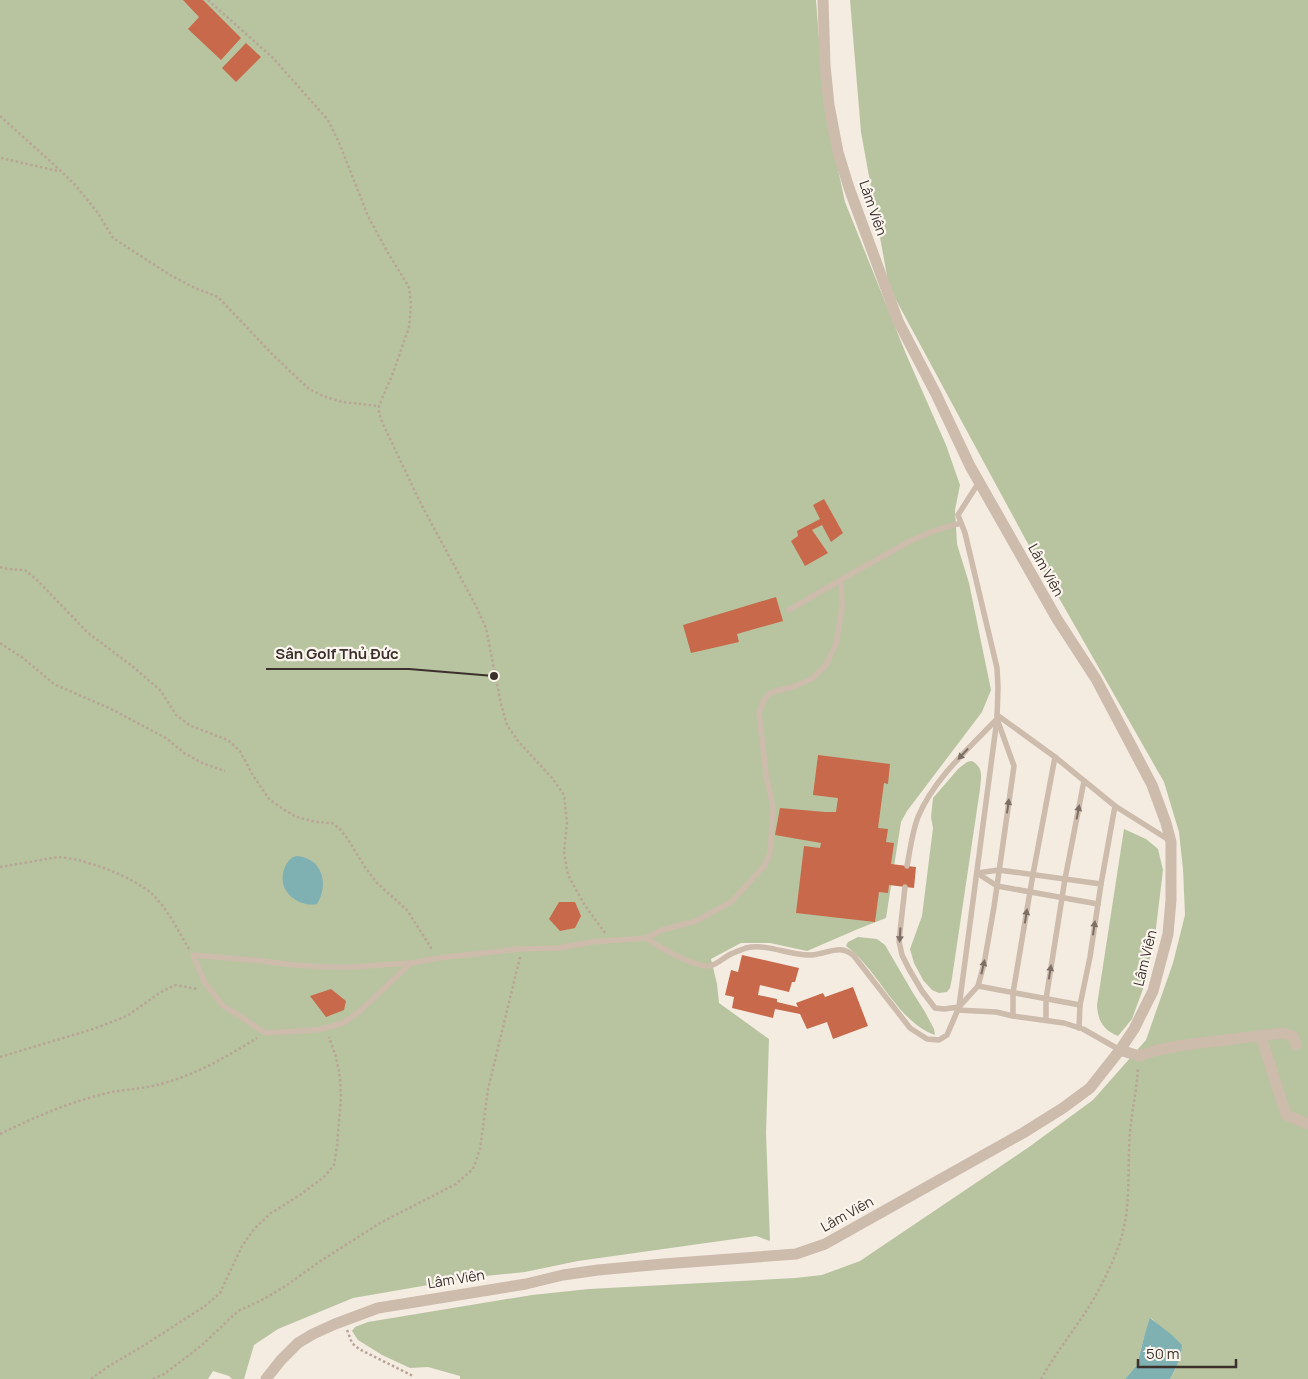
<svg xmlns="http://www.w3.org/2000/svg" width="1308" height="1379" viewBox="0 0 1308 1379" font-family="Manrope,sans-serif">
  <style>
    .green { fill: #b8c4a0 }
    .water { fill: #7fb0b2 }
    .building { fill: #c8694b }
    .lines { fill: none; stroke-linecap: round; stroke-linejoin: round }
    .path { stroke: #b9a596; stroke-width: 2.5; stroke-dasharray: 2.5 2.5; stroke-linecap: butt }
    .service { stroke: #cdbbac; stroke-width: 5.5 }
    .minor { stroke: #cdbbac; stroke-width: 11 }
    .oneway { fill: #7d6f65 }
    .labels { text-anchor: middle; stroke-width: 4.5; stroke-linejoin: round; paint-order: stroke }
    .street-label { font-size: 14px; fill: #3b302b; stroke: #fbf5ee }
    .leader { fill: none; stroke: #3b302b; stroke-width: 2 }
    .callout-dot { fill: #3b302b; stroke: #fbf5ee; stroke-width: 2 }
    .callout-label { font-size: 15px; text-anchor: middle; font-weight: bold; fill: #3b302b; stroke: #fbf5ee; stroke-width: 4.5; stroke-linejoin: round; paint-order: stroke }
  </style>
  <rect width="100%" height="100%" fill="#f4ebe1"/>
  <g class="green">
    <path d="M0 0H816L824 104 845 202 906 354 946 445 960 485 955 510 957 544 969 583 991 690 982 712 907 811 901 822 886 918 858 929 807 951 770 943H741L711 959 717 984 719 1003 769 1039 766 1133 770 1241 756 1236 578 1261 525 1272 475 1277 353 1298 278 1329 254 1345 244 1379H232L229 1376 213 1371 208 1379H0Z"/>
    <path d="M850 0H1308V1379H1170L1176 1368 1159 1326 1151 1318 1145 1333 1137 1365 1125 1379H460V1376L428 1367 410 1368 382 1355 358 1340 352 1331 355 1327 368 1322 532 1295 589 1289 795 1278 822 1275 860 1261 1029 1147 1093 1100 1146 1040 1173 963 1185 915 1183 869 1179 832 1164 782 1027 542 889 287 861 132Z"/>
    <path d="M972 761C984 768 981 777 980 789L952 978 950 988 947 992 939 993 932 990 923 980 914 963 910 949 922 916 933 828 931 817 933 798 959 768 967 762Z"/>
    <path d="M1124 829 1146 839 1158 849 1163 870 1155 936 1143 989 1132 1019 1118 1036C1103 1030 1098 1021 1097 1005Z"/>
    <path d="M858 937 877 939 885 945 913 993 925 1012 934 1029 935 1035C897 1022 878 969 846 946L848 942Z"/>
  </g>
  <g class="water">
    <path d="M296 856C321 857 330 883 317 904 304 907 286 898 283 883 281 873 286 859 296 856Z"/>
    <path d="M1150 1318 1172 1335 1182 1345C1181 1358 1176 1368 1170 1379H1125L1137 1365 1145 1333Z"/>
  </g>
  <g class="building">
    <path d="M183 0H203L241 38 221 60 188 29 199 17Z"/>
    <path d="M246 43 261 57 236 82 222 68Z"/>
    <path d="M824 499 843 533 831 542 822 525 812 530 828 553 805 566 791 541 798 536 797 531 820 519 813 505Z"/>
    <path d="M776 597 783 621 737 634 739 642 691 653 683 625Z"/>
    <path d="M818 755 890 764 888 784 884 783 878 828 888 829 886 842 894 843 891 864 916 867 914 888 889 885 888 893 879 892 875 922 796 913 804 846 820 848 821 843 775 835 780 808 825 812H836L838 798 813 795Z"/>
    <path d="M559 902H575L581 916 575 928 560 931 549 919Z"/>
    <path d="M742 955 799 968 795 982H792L789 992 760 985 758 995 777 999V1002L798 1007 796 1003 823 993 825 997 853 987 868 1026 833 1039 827 1022 807 1029 800 1014 775 1009 773 1018 732 1008 734 997 725 995 731 970 738 972Z"/>
    <path d="M331 989 346 1001 344 1010 326 1017 310 996Z"/>
  </g>
  <g class="lines">
    <g class="path">
      <path d="M208 0 273 58 328 120 340 145 368 216 388 253 409 287 411 305 409 327 393 373 379 406V413L383 424 421 504 476 606 486 628 501 704 507 725 518 741 553 779 564 795 567 823 564 852 568 875 584 904 605 933"/>
      <path d="M0 116 61 171 76 186 98 213 113 238 170 275 195 288 218 297 273 355 309 389 323 396 342 402 379 406"/>
      <path d="M1 158 58 171"/>
      <path d="M0 567 7 569 25 570 38 581 87 632 131 665 161 691 176 715 191 726 228 740 240 751 252 774 269 799 286 811 297 817 316 822 332 823 339 828 347 838 365 867 377 883 407 910 433 951"/>
      <path d="M0 643 23 658 54 684 111 709 166 738 184 753 202 763 225 771"/>
      <path d="M0 867 58 857C83 858 134 877 152 894 168 909 178 931 189 949"/>
      <path d="M0 1057 93 1029 127 1016 161 992 175 985 198 989"/>
      <path d="M0 1134C35 1117 70 1102 107 1093 126 1089 145 1089 164 1083 197 1074 228 1056 257 1038"/>
      <path d="M347 1330 352 1343 359 1349 413 1376"/>
      <path d="M91 1379 109 1366 143 1346 205 1306 220 1293 242 1246 254 1229 271 1213 300 1195 325 1176 334 1165 337 1146 341 1096 340 1078 336 1057 329 1037"/>
      <path d="M153 1379 164 1374 201 1346 238 1311 264 1299 287 1285 319 1262 380 1223 456 1184 473 1169 480 1149 488 1089 520 957"/>
      <path d="M1041 1379C1054 1356 1070 1335 1085 1313 1097 1295 1112 1265 1119 1245 1132 1208 1127 1169 1130 1132 1132 1110 1137 1089 1138 1067"/>
    </g>
    <g class="service">
      <path d="M789 610 844 578 912 540 936 530 961 523"/>
      <path d="M997 715 1055 757 1115 806 1169 840"/>
      <path d="M977 873 997 886 1098 904"/>
      <path d="M977 873 999 870 1101 884"/>
      <path d="M905 887 899 941 902 955 909 969 922 991 935 1008 944 1009 959 1007 978 986 984 964 994 907 1014 766 997 719C968 749 934 779 918 817 912 832 910 851 907 866"/>
      <path d="M646 938C659 947 693 967 709 966 716 965 722 959 729 955 734 952 741 950 746 948 768 943 790 956 811 955 828 954 840 943 854 956L910 1028 927 1039 939 1040 947 1035 959 1007 997 719 998 687 997 668 965 533 958 515 979 482"/>
      <path d="M411 963 360 1011 343 1023 317 1030 265 1033 240 1016 223 1006 205 983 193 955 263 961 293 965 328 967H353L411 963 438 958 518 949 559 948 592 942 646 938 662 930 696 921 731 902 765 865 770 853 773 808 766 774 759 713 764 700 769 694 775 691 793 687 813 678 826 665 836 644 842 608 841 580"/>
      <path d="M978 986 1080 1005"/>
      <path d="M957 1010 996 1012 1013 1016 1064 1023 1083 1029 1120 1050"/>
      <path d="M1013 1016V993L1033 874 1055 757"/>
      <path d="M1046 1020V999L1065 879 1084 781"/>
      <path d="M1079 1028 1080 1005 1090 957 1101 884 1115 806"/>
    </g>
    <g class="minor">
      <path d="M1261 1036 1286 1115 1308 1124"/>
      <path d="M1120 1050 1139 1056 1158 1050 1184 1045 1283 1033 1293 1036 1296 1045"/>
      <path d="M266 1379 281 1360 298 1343 313 1334 335 1324 378 1308 526 1284 563 1275 598 1270 663 1264 796 1254 825 1244 1023 1133 1063 1108 1090 1088 1120 1050 1134 1029 1153 991 1168 934 1171 900V842L1166 823 1152 785 1132 747 1096 679 1057 619 970 466 936 394 898 321 849 188 838 152 829 105 825 65 823 0"/>
    </g>
  </g>
  <defs><path id="oneway-solid" d="M-6-.8H1V-3.2L6.5 0L1 3.2V.8H-6Z" transform="scale(1.25)"/></defs>
  <g class="oneway">
    <use href="#oneway-solid" transform="translate(963 754) rotate(133)"/>
    <use href="#oneway-solid" transform="translate(1008 806) rotate(-82)"/>
    <use href="#oneway-solid" transform="translate(1078 812) rotate(-79)"/>
    <use href="#oneway-solid" transform="translate(1026 916) rotate(-81)"/>
    <use href="#oneway-solid" transform="translate(1094 928) rotate(-82)"/>
    <use href="#oneway-solid" transform="translate(900 935) rotate(93)"/>
    <use href="#oneway-solid" transform="translate(983 967) rotate(-77)"/>
    <use href="#oneway-solid" transform="translate(1050 972) rotate(-81)"/>
  </g>
  <g class="labels">
    <g class="street-label">
      <text transform="translate(873 208) rotate(71)" y="5">Lâm Viên</text>
      <text transform="translate(1046 570) rotate(61)" y="5">Lâm Viên</text>
      <text transform="translate(1145 958) rotate(-76)" y="5">Lâm Viên</text>
      <text transform="translate(847 1214) rotate(-29)" y="5">Lâm Viên</text>
      <text transform="translate(456 1279) rotate(-9)" y="5">Lâm Viên</text>
    </g>
  </g>
  <path class="leader" d="M494 676L409 669H266"/>
  <circle class="callout-dot" cx="494" cy="676" r="5"/>
  <g class="callout-label">
    <text x="337" y="659">Sân Golf Thủ Đức</text>
  </g>
  <path d="M1138 1359v8h98v-8" fill="none" stroke="#3b302b" stroke-width="2.5"/>
  <text x="1146" y="1359" font-size="15" fill="#3b302b" stroke="#fbf5ee" stroke-width="4" paint-order="stroke">50 m</text>
</svg>
